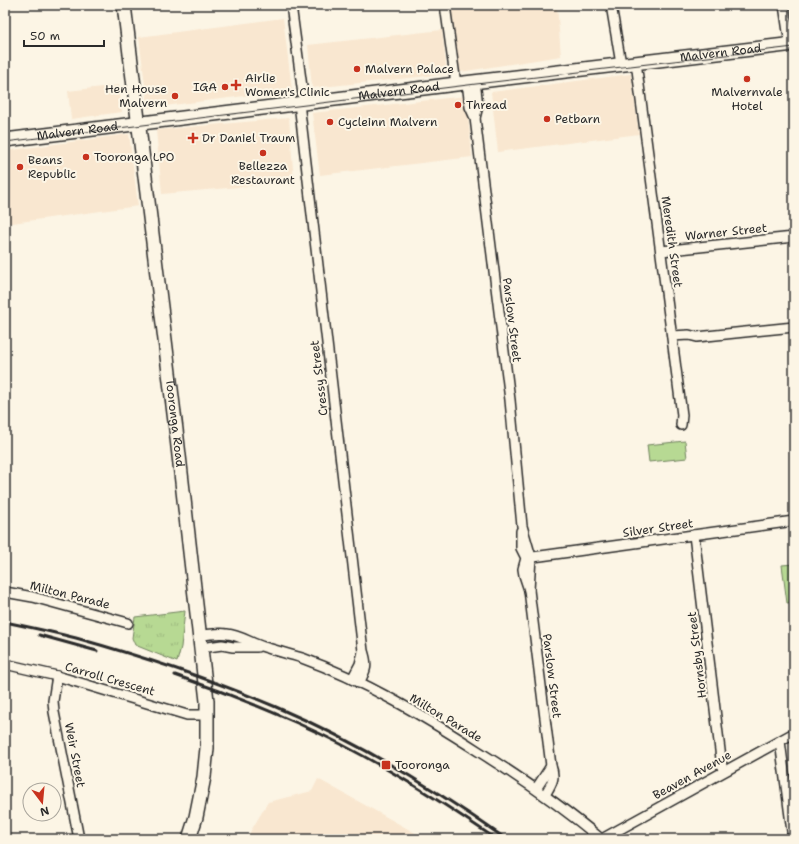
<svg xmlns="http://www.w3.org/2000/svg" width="799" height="844" viewBox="0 0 799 844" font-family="'Shantell Sans',sans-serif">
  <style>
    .built { fill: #f9e7d0 }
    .park { fill: url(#park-tufts); stroke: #71825f }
    .pitch { fill: #b7d993; stroke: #71825f }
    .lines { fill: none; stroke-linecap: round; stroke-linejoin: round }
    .street-casing { stroke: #2b2b2b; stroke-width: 12 }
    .secondary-casing { stroke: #2b2b2b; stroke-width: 16 }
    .street { stroke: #fcf5e5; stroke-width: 9 }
    .secondary { stroke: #fcf5e5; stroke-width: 13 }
    .tram { stroke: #2b2b2b; stroke-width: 1 }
    .rail { stroke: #2b2b2b; stroke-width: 3 }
    .poi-dot { fill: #c8321e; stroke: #fcf5e5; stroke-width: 1.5 }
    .labels { text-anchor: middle; stroke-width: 4; stroke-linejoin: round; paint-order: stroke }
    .street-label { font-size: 12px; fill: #2b2b2b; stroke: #fcf5e5 }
    .poi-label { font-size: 12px; fill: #2b2b2b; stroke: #fcf5e5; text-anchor: start }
  </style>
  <defs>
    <pattern id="park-tufts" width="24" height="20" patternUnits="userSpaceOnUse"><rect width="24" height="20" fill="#b7d993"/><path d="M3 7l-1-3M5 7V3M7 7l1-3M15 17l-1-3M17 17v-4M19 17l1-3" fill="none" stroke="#9eba7f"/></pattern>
  </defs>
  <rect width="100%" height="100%" fill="#fcf5e5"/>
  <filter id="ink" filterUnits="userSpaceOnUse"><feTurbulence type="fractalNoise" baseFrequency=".025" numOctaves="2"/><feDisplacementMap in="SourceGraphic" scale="8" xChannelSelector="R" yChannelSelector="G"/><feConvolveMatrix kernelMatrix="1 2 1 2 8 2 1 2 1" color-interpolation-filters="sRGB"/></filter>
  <g filter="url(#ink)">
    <g class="built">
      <path d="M449 5H557L561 56 460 72Z"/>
      <path d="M283 18 292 90 148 108 139 37Z"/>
      <path d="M442 30 447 74 312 88 308 45Z"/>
      <path d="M631 74 639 134 498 152 491 92Z"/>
      <path d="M119 85 122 112 71 119 68 91Z"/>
      <path d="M466 96 472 157 320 175 312 113Z"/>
      <path d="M289 118 294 182 162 194 156 130Z"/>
      <path d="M129 134 138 206 5 224V151Z"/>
      <path d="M318 779 426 839H246L268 802 312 791Z"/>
    </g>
    <path class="park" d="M185 611 181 647 177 662 135 645 132 638 135 617Z"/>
    <g class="pitch">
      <path d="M685 441 687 458 649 462 647 445Z"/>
      <path d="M794 564V602L787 603 782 565Z"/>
    </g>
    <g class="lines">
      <g class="street-casing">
        <g id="street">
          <path d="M291 5 304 102"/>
          <path d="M445 5 456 84"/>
          <path d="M611 5 621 64"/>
          <path d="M784 5 790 45"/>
          <path d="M636 62 682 415 681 425"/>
          <path d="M467 82 470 107 475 118 510 400 522 526 531 557 529 590"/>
          <path d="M299 103 363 651C368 666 366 670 359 683"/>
          <path d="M475 118 478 106 475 81"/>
          <path d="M661 251 794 237"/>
          <path d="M672 336 689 335 697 337 794 327"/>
          <path d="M521 531V548L526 558 523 569 524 575 529 590 551 766C556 779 551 784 545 795"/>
          <path d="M694 535 722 767 724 771"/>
          <path d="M526 558 794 521"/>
          <path d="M5 592 33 597 128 623"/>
          <path d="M200 635C209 635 219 632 227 634 240 635 252 644 264 647 277 651 289 654 302 658 365 681 422 715 478 751 521 778 563 807 601 839"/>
          <path d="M201 648 222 645 233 647H257"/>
          <path d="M5 664 57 676 187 715H208"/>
          <path d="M57 676 53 701 54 712 79 839"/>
          <path d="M352 679 360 664 363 652"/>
          <path d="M780 741 793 839"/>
          <path d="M536 789 551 766"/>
          <path d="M602 839 794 733"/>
        </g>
      </g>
      <g class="secondary-casing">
        <g id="secondary">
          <path id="s1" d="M124 5 177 438 207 701V748L204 777 196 817 189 839"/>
          <path id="s2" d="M5 140 456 84 794 44"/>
        </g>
      </g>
      <use href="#street" class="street"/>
      <use href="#secondary" class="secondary"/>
      <path class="tram" d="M5 142 476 84 794 47"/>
      <g class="rail">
        <path d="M5 622C29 627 53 632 76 638 144 657 211 679 276 707 358 742 434 788 506 839"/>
        <path d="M39 635 97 651"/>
        <path d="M175 675C216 689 257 705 297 723 367 754 433 796 496 839"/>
      </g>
    </g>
  </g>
  <g class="poi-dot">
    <circle cx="357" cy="69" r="4"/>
    <circle cx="747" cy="79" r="4"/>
    <path d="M234 79h4v4h4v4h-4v4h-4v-4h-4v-4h4z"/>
    <circle cx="225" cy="87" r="4"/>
    <circle cx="175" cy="96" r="4"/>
    <circle cx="458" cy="105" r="4"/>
    <circle cx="547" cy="119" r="4"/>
    <circle cx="330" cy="122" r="4"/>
    <path d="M191 132h4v4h4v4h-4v4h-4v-4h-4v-4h4z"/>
    <circle cx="263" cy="153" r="4"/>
    <circle cx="86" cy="157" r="4"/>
    <circle cx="20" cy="167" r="4"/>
    <rect x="381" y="760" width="10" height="10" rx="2"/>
  </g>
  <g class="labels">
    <g class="street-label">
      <text dy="4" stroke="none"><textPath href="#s2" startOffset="721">Malvern Road</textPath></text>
      <text dy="4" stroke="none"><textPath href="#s2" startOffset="397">Malvern Road</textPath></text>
      <text dy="4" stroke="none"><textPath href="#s2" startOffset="73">Malvern Road</textPath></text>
      <text transform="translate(726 232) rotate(-6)" y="4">Warner Street</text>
      <text transform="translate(672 242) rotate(82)" y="4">Meredith Street</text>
      <text transform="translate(512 320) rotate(83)" y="4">Parslow Street</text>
      <text transform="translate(319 378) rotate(-97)" y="4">Cressy Street</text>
      <text dy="4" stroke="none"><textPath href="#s1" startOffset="421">Tooronga Road</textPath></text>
      <text transform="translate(658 528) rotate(-8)" y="4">Silver Street</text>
      <text transform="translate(70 595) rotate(14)" y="4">Milton Parade</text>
      <text transform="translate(697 655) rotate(-97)" y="4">Hornsby Street</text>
      <text transform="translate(552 676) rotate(83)" y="4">Parslow Street</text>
      <text transform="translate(110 679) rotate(16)" y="4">Carroll Crescent</text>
      <text transform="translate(446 718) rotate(31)" y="4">Milton Parade</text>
      <text transform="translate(75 755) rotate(79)" y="4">Weir Street</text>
      <text transform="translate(692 775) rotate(-29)" y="4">Beaven Avenue</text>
    </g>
    <g class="poi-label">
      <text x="365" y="73">Malvern Palace</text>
      <text x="245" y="82">Airlie<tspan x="245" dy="14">Women's Clinic</tspan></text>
      <text x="217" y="91" text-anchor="end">IGA</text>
      <text x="167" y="93" text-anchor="end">Hen House<tspan x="167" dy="14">Malvern</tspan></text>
      <text x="747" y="96" text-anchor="middle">Malvernvale<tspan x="747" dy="14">Hotel</tspan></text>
      <text x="466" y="109">Thread</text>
      <text x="555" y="123">Petbarn</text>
      <text x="338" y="126">Cycleinn Malvern</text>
      <text x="202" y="142">Dr Daniel Traum</text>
      <text x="94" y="161">Tooronga LPO</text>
      <text x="28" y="164">Beans<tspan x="28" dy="14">Republic</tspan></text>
      <text x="263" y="170" text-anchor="middle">Bellezza<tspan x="263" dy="14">Restaurant</tspan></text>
      <text x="395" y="769">Tooronga</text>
    </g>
  </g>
  <rect width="799" height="844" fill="none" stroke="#fcf5e5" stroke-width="20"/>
  <rect x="10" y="10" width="779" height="824" fill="none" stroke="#2b2b2b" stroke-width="1.5" filter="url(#ink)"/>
  <g transform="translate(42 802) rotate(164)"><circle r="19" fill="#fcf5e5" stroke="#a8a49b"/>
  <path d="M0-3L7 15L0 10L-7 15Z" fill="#c8321e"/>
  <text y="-6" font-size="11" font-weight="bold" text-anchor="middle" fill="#2b2b2b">N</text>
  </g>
  <path d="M24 40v6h80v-6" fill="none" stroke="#2b2b2b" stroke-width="2"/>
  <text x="30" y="40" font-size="12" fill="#2b2b2b" stroke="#fcf5e5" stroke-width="3" paint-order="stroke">50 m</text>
</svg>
